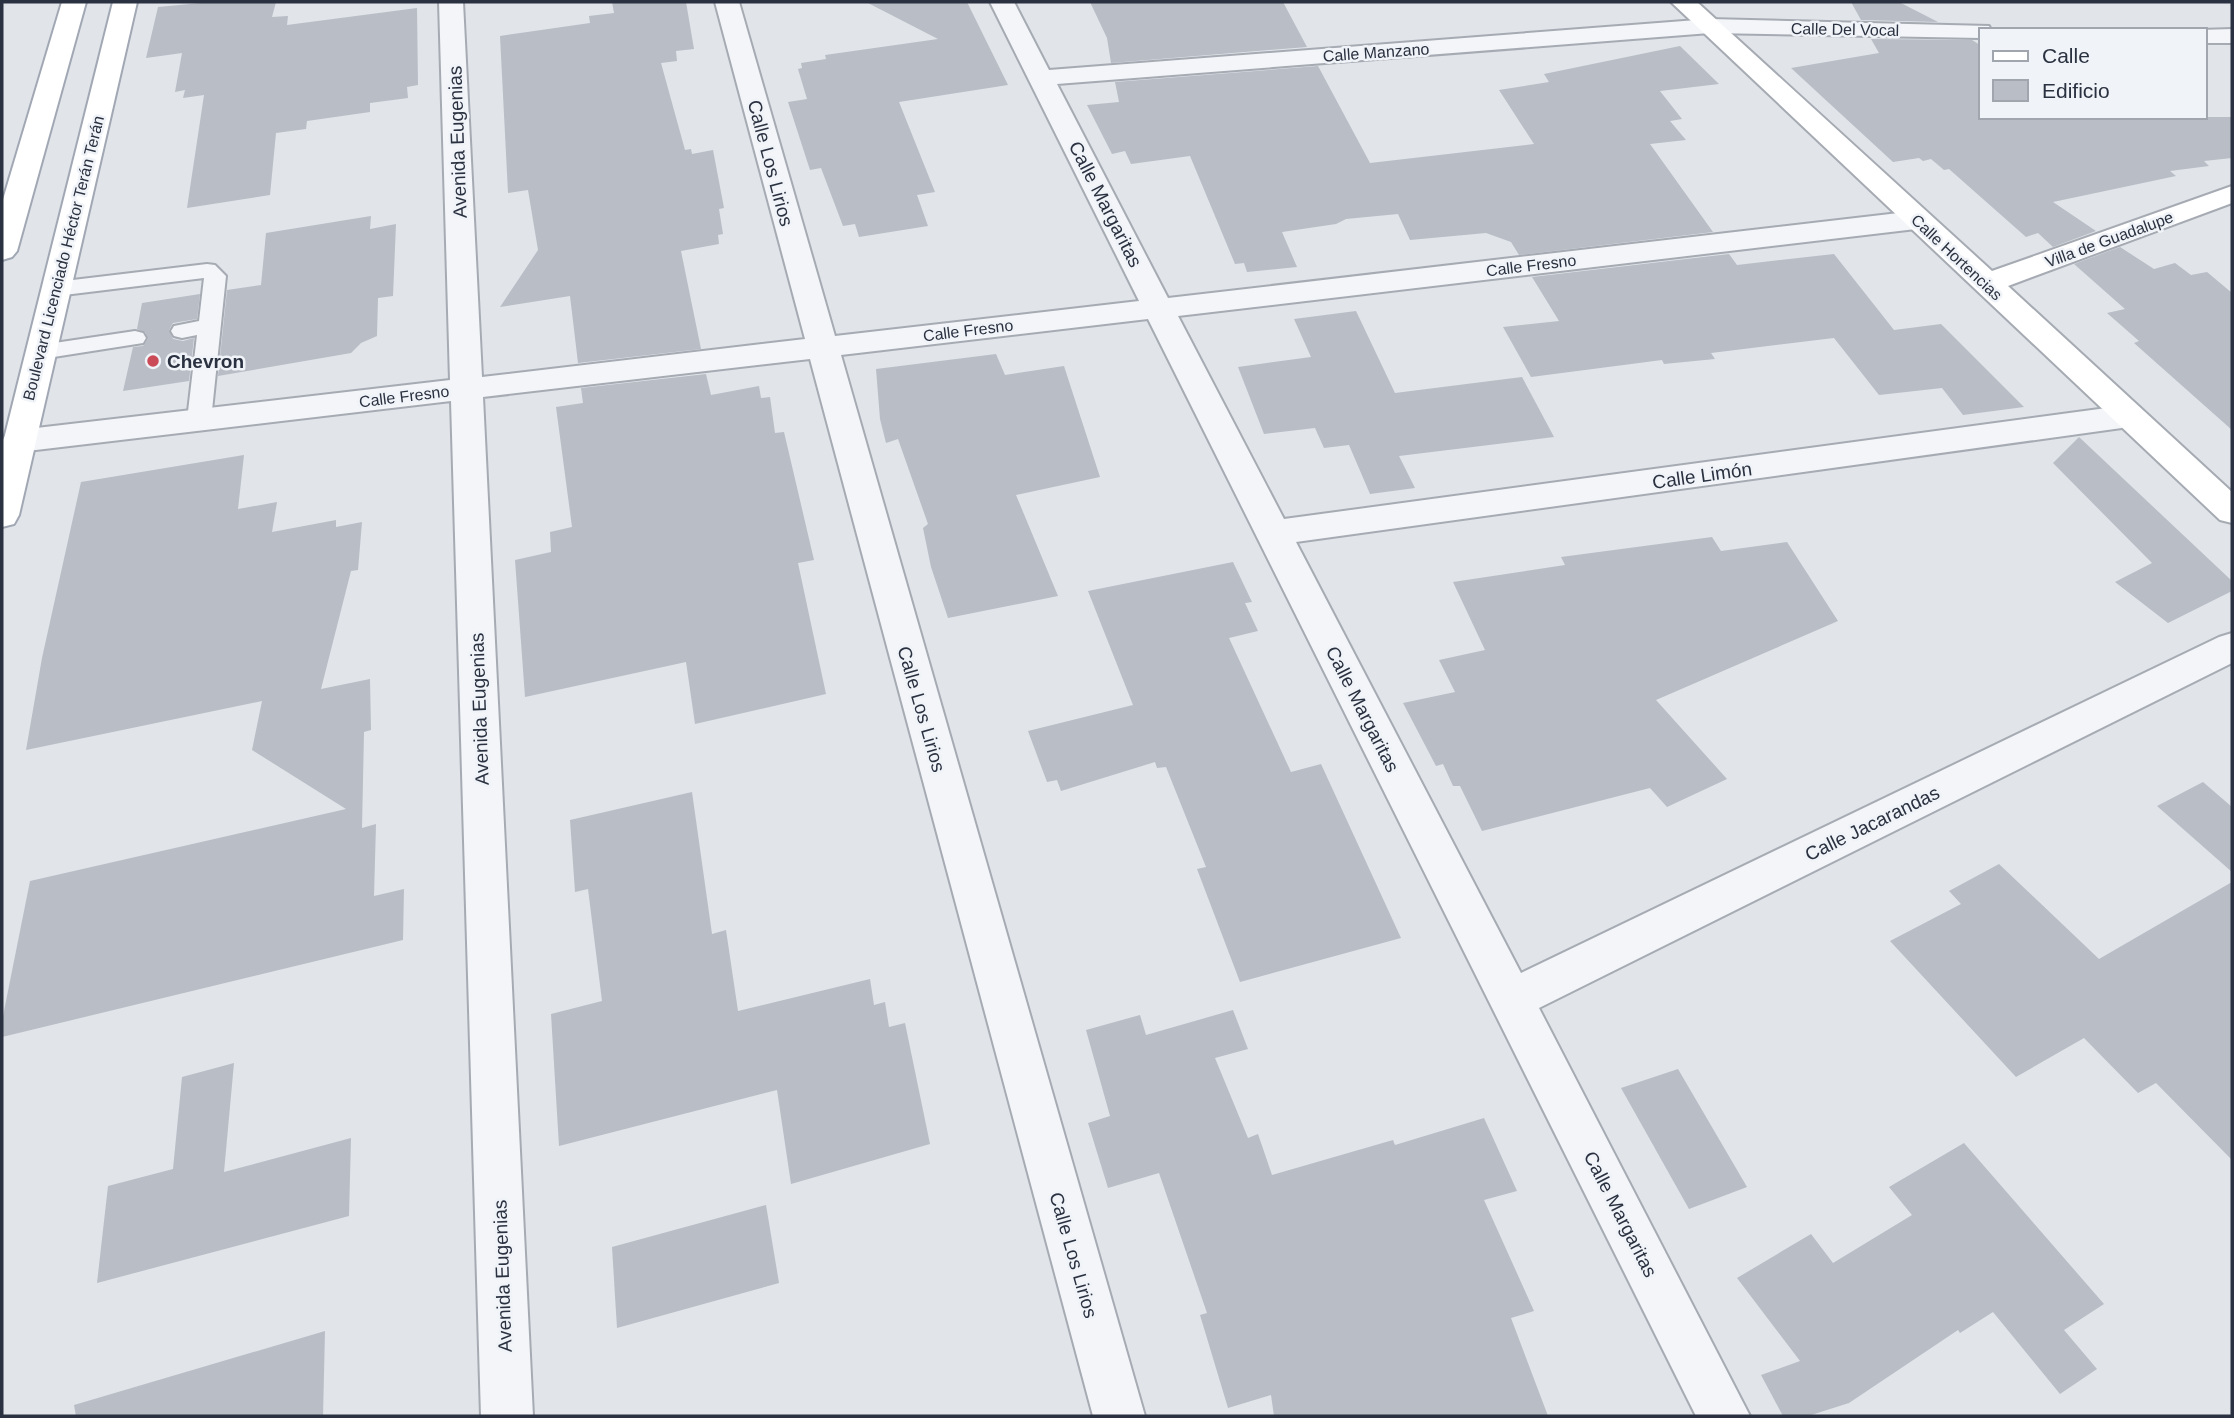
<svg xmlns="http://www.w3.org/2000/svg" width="2234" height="1418" viewBox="0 0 2234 1418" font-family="Helvetica,sans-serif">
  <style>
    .building { fill: #b8bdc6 }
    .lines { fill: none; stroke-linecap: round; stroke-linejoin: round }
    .lane-casing { stroke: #a6abb3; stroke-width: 4 }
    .street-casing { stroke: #a6abb3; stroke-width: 4 }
    .secondary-casing { stroke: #a6abb3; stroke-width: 4 }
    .primary-casing { stroke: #a1a8b4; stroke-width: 4 }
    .lane { fill: #f3f5f8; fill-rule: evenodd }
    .street { fill: #f3f5f8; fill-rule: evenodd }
    .secondary { fill: #fff; fill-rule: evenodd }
    .primary { fill: #fff; fill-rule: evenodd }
    .poi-dot { fill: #ca4a57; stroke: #f0f3f7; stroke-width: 2.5 }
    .labels { text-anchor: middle; stroke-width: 5; stroke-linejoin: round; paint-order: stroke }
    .far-street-label { font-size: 16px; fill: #2a3140; stroke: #f0f3f7 }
    .street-label { font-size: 19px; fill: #2a3140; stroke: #f0f3f7 }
    .poi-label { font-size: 19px; font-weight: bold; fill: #2a3140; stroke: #f0f3f7; text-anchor: start }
  </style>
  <rect width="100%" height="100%" fill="#e1e4e9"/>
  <g class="building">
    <path d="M211 2H276L272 17 288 16 287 25 417 8 418 85 407 87 408 98 370 103V112L307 121 306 129 276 133 270 195 187 208 204 95 183 98 185 90 175 92 182 53 146 58 158 7Z"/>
    <path d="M612 2H686L694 49 676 51 677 61 661 63 685 150 691 149 692 154 713 150 724 208 719 209 723 234 718 235 719 244 681 251 701 349 578 363 570 296 500 307 538 250 528 190 508 193 500 36 590 23 589 16 614 13Z"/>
    <path d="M866 2H967L1008 85 899 102 935 192 917 195 928 226 859 237 855 224 843 226 821 168 810 170 788 102 807 99 798 69 802 68 801 63 826 59 825 55 938 39Z"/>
    <path d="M1090 2H1283L1307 47 1111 63 1107 38Z"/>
    <path d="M1851 2H1899L1938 22 1861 20Z"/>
    <path d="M1871 39 1972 40 1980 45V117H2232V158L2204 161 2209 166 2170 171 2176 176 2053 202 2096 231 2053 247 2038 233 2026 237 1949 169 1944 170 1931 159 1923 161 1919 158 1893 162 1791 68 1879 53Z"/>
    <path d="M1680 46 1719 84 1660 91 1682 119 1670 121 1686 140 1650 144 1713 232 1519 255 1511 242 1486 233 1410 240 1398 214 1346 219 1336 224 1282 232 1297 267 1247 272 1244 263 1235 264 1190 156 1131 164 1125 151 1112 154 1087 105 1119 102 1115 82 1318 66 1370 163 1534 144 1499 90 1549 82 1544 74Z"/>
    <path d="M371 216 370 229 396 224 393 296 378 298 377 336 361 343 351 353 218 376 227 290 261 285 266 233Z"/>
    <path d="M2120 247 2154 269 2175 263 2191 275 2207 272 2232 293V430L2134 343 2139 341 2107 313 2125 309 2074 264Z"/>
    <path d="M1729 254 1737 265 1834 254 1894 330 1941 324 2024 407 1963 415 1942 388 1879 395 1834 338 1711 353 1715 359 1664 364 1662 360 1531 377 1503 327 1559 321 1532 277Z"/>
    <path d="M200 294 197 319 173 323 169 330 173 339 183 341 194 338 189 381 123 391 133 347 143 346 148 339 145 332 137 329 142 303Z"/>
    <path d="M1356 311 1395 393 1522 377 1554 437 1399 456 1415 488 1370 494 1349 445 1324 448 1315 428 1264 434 1238 367 1311 357 1294 319Z"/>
    <path d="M996 354 1005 375 1064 366 1100 477 1016 495 1058 596 948 618 931 567 923 528 928 524 898 439 886 443 880 419 876 369Z"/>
    <path d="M706 374 711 395 759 386 761 398 770 397 775 433 784 432 814 560 798 563 826 694 695 724 686 662 525 697 515 560 551 552 550 532 572 527 556 407 583 403 581 388Z"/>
    <path d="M2079 437 2232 581V591L2168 623 2115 582 2152 563 2053 463Z"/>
    <path d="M244 455 238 509 277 502 272 532 336 520V527L362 522 358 570 351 571 321 689 370 679 371 730 364 732 362 828 376 824 374 896 404 889 403 940 2 1037V1021L30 881 346 809 252 750 262 701 26 750 42 658 81 482Z"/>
    <path d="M1712 537 1721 551 1787 542 1838 621 1656 700 1727 779 1667 807 1650 788 1482 831 1460 786H1453L1443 764 1436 766 1403 703 1455 692 1439 660 1485 650 1453 582 1565 565 1561 557Z"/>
    <path d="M1233 562 1252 602 1245 603 1258 631 1229 638 1291 772 1321 764 1401 938 1240 982 1197 869 1206 867 1166 767 1157 768 1155 762 1061 791 1057 780 1047 782 1028 731 1133 705 1088 591Z"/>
    <path d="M2203 782 2232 807V872L2157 806Z"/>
    <path d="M692 792 712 934 726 930 738 1011 870 979 874 1005 885 1002 889 1027 905 1023 930 1144 791 1184 777 1090 559 1146 551 1014 602 1001 588 889 575 892 570 820Z"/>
    <path d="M1999 864 2099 959 2232 882V1160L2156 1083 2138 1093 2084 1038 2016 1077 1890 941 1961 904 1949 891Z"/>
    <path d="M1233 1010 1248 1049 1215 1058 1248 1138 1258 1134 1272 1175 1393 1140 1395 1145 1484 1118 1517 1191 1484 1200 1534 1311 1511 1318 1548 1416H1274L1271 1395 1228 1408 1200 1315 1207 1313 1159 1173 1108 1188 1088 1123 1110 1116 1086 1030 1140 1015 1146 1035Z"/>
    <path d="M234 1063 224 1172 351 1138 349 1216 97 1283 108 1186 173 1169 182 1077Z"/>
    <path d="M1678 1069 1747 1187 1689 1209 1621 1088Z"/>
    <path d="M1964 1143 2104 1304 2064 1330 2097 1369 2060 1394 1993 1312 1960 1333 1958 1330 1849 1403 1808 1416H1783L1761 1375 1800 1361 1737 1278 1811 1234 1833 1263 1912 1215 1889 1187Z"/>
    <path d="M766 1205 779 1283 617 1328 612 1247Z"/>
    <path d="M325 1331 323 1416H76L74 1405Z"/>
  </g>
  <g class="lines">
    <g class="lane-casing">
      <g id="lane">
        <path d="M207 264 215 265 226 276 211 420 207 426 199 428 191 426 187 420 197 335 182 338 174 336 171 331 174 326 199 321 204 278 56 296 48 294 45 289 48 284 56 282Z"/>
        <path d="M135 331 143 333 146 338 143 343 41 359 33 357 30 352 33 347 41 345Z"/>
      </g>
    </g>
    <g class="street-casing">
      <g id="street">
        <path d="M439 2H463L482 377 805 339 715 2H739L835 336 1139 301 990 2H1014L1049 70 1710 19 1989 26 1991 30H1980V38L1710 33 1057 84 1168 298 1916 211 1926 214 1930 220 1926 226 1916 229 1178 316 1284 519 2129 405 2140 408 2145 416 2140 424 2129 427 1296 542 1521 973 2219 637 2232 633V663L1539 1008 1750 1416H1696L1148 319 841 355 1145 1416H1093L810 359 483 397 533 1416H481L451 401 19 452 7 449 2 441 7 433 19 430 450 380Z"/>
        <path d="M2232 29V43H2204V30H2199Z"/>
      </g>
    </g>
    <g class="secondary-casing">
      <path id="secondary" d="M1671 2H1697L1992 271 2232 186V203L2008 286 2232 492V523L2220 520Z"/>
    </g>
    <g class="primary-casing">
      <g id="primary">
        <path d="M62 2H86L17 251 12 257 2 260V203Z"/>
        <path d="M113 2H137L19 515 14 524 2 527V447Z"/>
      </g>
    </g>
    <use href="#lane" class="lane"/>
    <use href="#street" class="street"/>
    <use href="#secondary" class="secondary"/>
    <use href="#primary" class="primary"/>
  </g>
  <circle class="poi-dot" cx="153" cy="361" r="7"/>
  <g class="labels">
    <g class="far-street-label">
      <text transform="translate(1845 29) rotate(1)" y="6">Calle Del Vocal</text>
      <text transform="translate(1376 52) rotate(-4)" y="6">Calle Manzano</text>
      <text transform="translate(2109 239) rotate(-20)" y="6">Villa de Guadalupe</text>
      <text transform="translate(1957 257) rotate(43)" y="6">Calle Hortencias</text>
      <text transform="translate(63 258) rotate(-76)" y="6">Boulevard Licenciado Héctor Terán Terán</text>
      <text transform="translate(1531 265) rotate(-7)" y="6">Calle Fresno</text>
      <text transform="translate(968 330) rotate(-7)" y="6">Calle Fresno</text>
      <text transform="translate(404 396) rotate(-7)" y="6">Calle Fresno</text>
    </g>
    <g class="street-label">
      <text transform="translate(457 142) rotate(-92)" y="7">Avenida Eugenias</text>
      <text transform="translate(771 163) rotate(75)" y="7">Calle Los Lirios</text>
      <text transform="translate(1106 204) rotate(63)" y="7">Calle Margaritas</text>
      <text transform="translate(1702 475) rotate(-8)" y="7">Calle Limón</text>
      <text transform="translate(479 709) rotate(-92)" y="7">Avenida Eugenias</text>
      <text transform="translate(922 709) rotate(74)" y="7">Calle Los Lirios</text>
      <text transform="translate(1363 709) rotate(63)" y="7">Calle Margaritas</text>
      <text transform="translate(1872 823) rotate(-26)" y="7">Calle Jacarandas</text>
      <text transform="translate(1621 1214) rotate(63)" y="7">Calle Margaritas</text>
      <text transform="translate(1074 1255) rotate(74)" y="7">Calle Los Lirios</text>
      <text transform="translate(502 1276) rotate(-92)" y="7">Avenida Eugenias</text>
    </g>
    <g class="poi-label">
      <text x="167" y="368">Chevron</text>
    </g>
  </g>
  <rect width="2234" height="1418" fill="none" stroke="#2a3140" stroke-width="7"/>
  <rect x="1979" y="28" width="228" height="91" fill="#f0f3f7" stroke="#a1a5ae" stroke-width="2"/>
  <rect x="1993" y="51" width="35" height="10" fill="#ffffff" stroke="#a1a5ae" stroke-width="2"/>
  <text x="2042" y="63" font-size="21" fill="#2a3140">Calle</text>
  <rect x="1993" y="80" width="35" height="21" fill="#b8bdc6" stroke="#a1a5ae" stroke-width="2"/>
  <text x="2042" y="98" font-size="21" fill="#2a3140">Edificio</text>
</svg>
